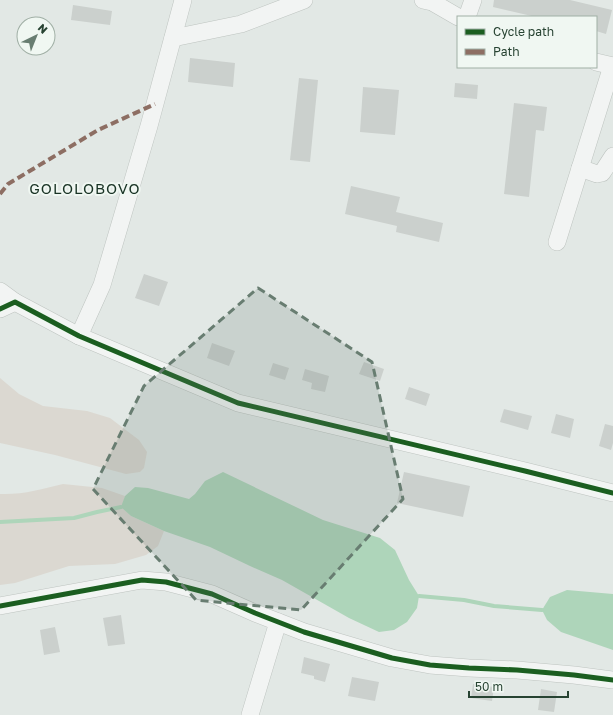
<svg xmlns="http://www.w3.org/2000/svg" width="613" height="715" viewBox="0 0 613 715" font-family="'Golos Text',sans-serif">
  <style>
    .green { fill: #dbd8d1 }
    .water { fill: #aed5ba }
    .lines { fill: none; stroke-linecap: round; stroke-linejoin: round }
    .stream { stroke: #aed5ba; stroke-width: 4 }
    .building { fill: #cbd0cd }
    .minor-casing { stroke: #bec4c0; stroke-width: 18 }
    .minor { stroke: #f2f4f3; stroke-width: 17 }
    .quiet { stroke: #8d6e63; stroke-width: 4; stroke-dasharray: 8 4; stroke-linecap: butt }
    .cycleway-casing { stroke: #f0f7f2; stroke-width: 8 }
    .cycleway { stroke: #1b5e20; stroke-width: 5 }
    .marked { fill: #687d71; fill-opacity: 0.2; stroke: #687d71; stroke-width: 3; stroke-dasharray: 8 5; stroke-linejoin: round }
    .labels { text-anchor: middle; stroke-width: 4; stroke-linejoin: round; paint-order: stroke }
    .quarter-label { font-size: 15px; letter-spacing: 1px; fill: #193325; stroke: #f0f7f2 }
  </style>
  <rect width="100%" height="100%" fill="#e2e8e5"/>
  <g class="green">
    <path d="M0 378 19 394 43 406 87 411 110 418 139 440 147 452 144 468 140 472 126 474 55 455 0 443Z"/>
    <path d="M63 484 102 488 125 496 122 507 131 516 164 531 158 546 146 555 115 564 69 566 15 583 0 585V494C22 495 42 489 63 484Z"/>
  </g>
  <g class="water">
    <path d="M223 472 323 520 380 538 395 550 409 580 419 596 417 608 407 622 394 630 379 632 349 618 282 580 250 566 210 547 164 531 131 516 121 507 125 496 135 487 148 488 189 499 195 494 205 481Z"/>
    <path d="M567 590 613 594V650L561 632 547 620 542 610 550 597Z"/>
  </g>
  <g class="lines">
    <g class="stream">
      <path d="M0 522 74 518 97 512 121 507"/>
      <path d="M419 596 464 600 494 606 542 610"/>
    </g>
  </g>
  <g class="building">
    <path d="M494 0H570L612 10 606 34 596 31V17H536L493 7Z"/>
    <path d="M73 5 112 11 110 25 71 20Z"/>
    <path d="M190 58 235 63 233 87 188 82Z"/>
    <path d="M299 78 318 80 310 162 290 160Z"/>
    <path d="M455 83 478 85 477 99 454 97Z"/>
    <path d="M363 87 399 90 395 135 360 132Z"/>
    <path d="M514 103 547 107 544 131 536 130 529 197 504 194Z"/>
    <path d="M351 186 400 197 396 212 443 223 439 242 396 232 397 226 345 214Z"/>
    <path d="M144 274 168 282 159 306 135 298Z"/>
    <path d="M212 343 235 351 229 366 207 358Z"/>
    <path d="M364 362 384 369 380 381 359 374Z"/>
    <path d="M273 363 289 368 285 380 269 375Z"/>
    <path d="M305 369 329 376 325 392 311 389 312 383 302 380Z"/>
    <path d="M409 387 430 394 426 406 405 399Z"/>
    <path d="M504 409 532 416 528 430 500 422Z"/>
    <path d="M556 414 574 419 570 438 551 433Z"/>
    <path d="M605 424 613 426V443L611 450 599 446Z"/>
    <path d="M404 472 470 486 463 517 397 503Z"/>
    <path d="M121 615 125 644 108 646 103 618Z"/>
    <path d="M55 627 60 652 44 655 40 630Z"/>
    <path d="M304 657 330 664 325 682 314 679V676L301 673Z"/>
    <path d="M352 677 379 682 375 701 348 696Z"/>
    <path d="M473 684 494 687 492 701 471 698Z"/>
    <path d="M541 689 557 692 554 712 538 710Z"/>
  </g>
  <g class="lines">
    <g class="minor-casing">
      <g id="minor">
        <path d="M423 0 432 2 458 17"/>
        <path d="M467 17 473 0"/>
        <path d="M173 38 241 24 304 0"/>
        <path d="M596 62 613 66"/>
        <path d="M580 168 597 174 602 173 613 156"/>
        <path d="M557 242 612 66"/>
        <path d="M0 291 15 302"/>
        <path d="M0 309 15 302 79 336 238 403 525 471 613 493"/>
        <path d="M79 336 102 285 149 126 183 0"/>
        <path d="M0 606 142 580 166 582 212 594 255 613 304 632 392 658 430 665 469 668 517 670 574 675 613 680"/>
        <path d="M250 715 278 622"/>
      </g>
    </g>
    <use href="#minor" class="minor"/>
    <path class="quiet" d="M0 194 8 184 98 130 155 104"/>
    <g class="cycleway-casing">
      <g id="cycleway">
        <path d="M0 309 15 302 79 336 238 403 525 471 613 493"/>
        <path d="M0 606 142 580 166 582 212 594 255 613 304 632 392 658 430 665 469 668 517 670 574 675 613 680"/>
      </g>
    </g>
    <use href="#cycleway" class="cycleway"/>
  </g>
  <path class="marked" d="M258 288 372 362 403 499 301 610 196 600 93 489 144 386Z"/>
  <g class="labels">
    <g class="quarter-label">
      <text x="85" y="194">GOLOLOBOVO</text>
    </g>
  </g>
  <rect x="457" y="16" width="140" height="52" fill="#f0f7f2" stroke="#a0afa5"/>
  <rect x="465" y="29" width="20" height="6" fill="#1b5e20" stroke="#a0afa5"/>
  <text x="493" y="36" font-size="12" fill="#274332">Cycle path</text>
  <rect x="465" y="49" width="20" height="6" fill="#8d6e63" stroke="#a0afa5"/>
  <text x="493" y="56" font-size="12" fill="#274332">Path</text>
  <g transform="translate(36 36) rotate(43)"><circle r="19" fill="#f0f7f2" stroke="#a0afa5"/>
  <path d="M0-3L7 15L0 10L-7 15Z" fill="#687d71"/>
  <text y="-6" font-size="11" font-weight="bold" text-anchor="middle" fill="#274332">N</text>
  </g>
  <path d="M469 691v6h99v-6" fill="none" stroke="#274332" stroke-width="2"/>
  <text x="475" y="691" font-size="12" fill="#274332" stroke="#f0f7f2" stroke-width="3" paint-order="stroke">50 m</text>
</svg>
